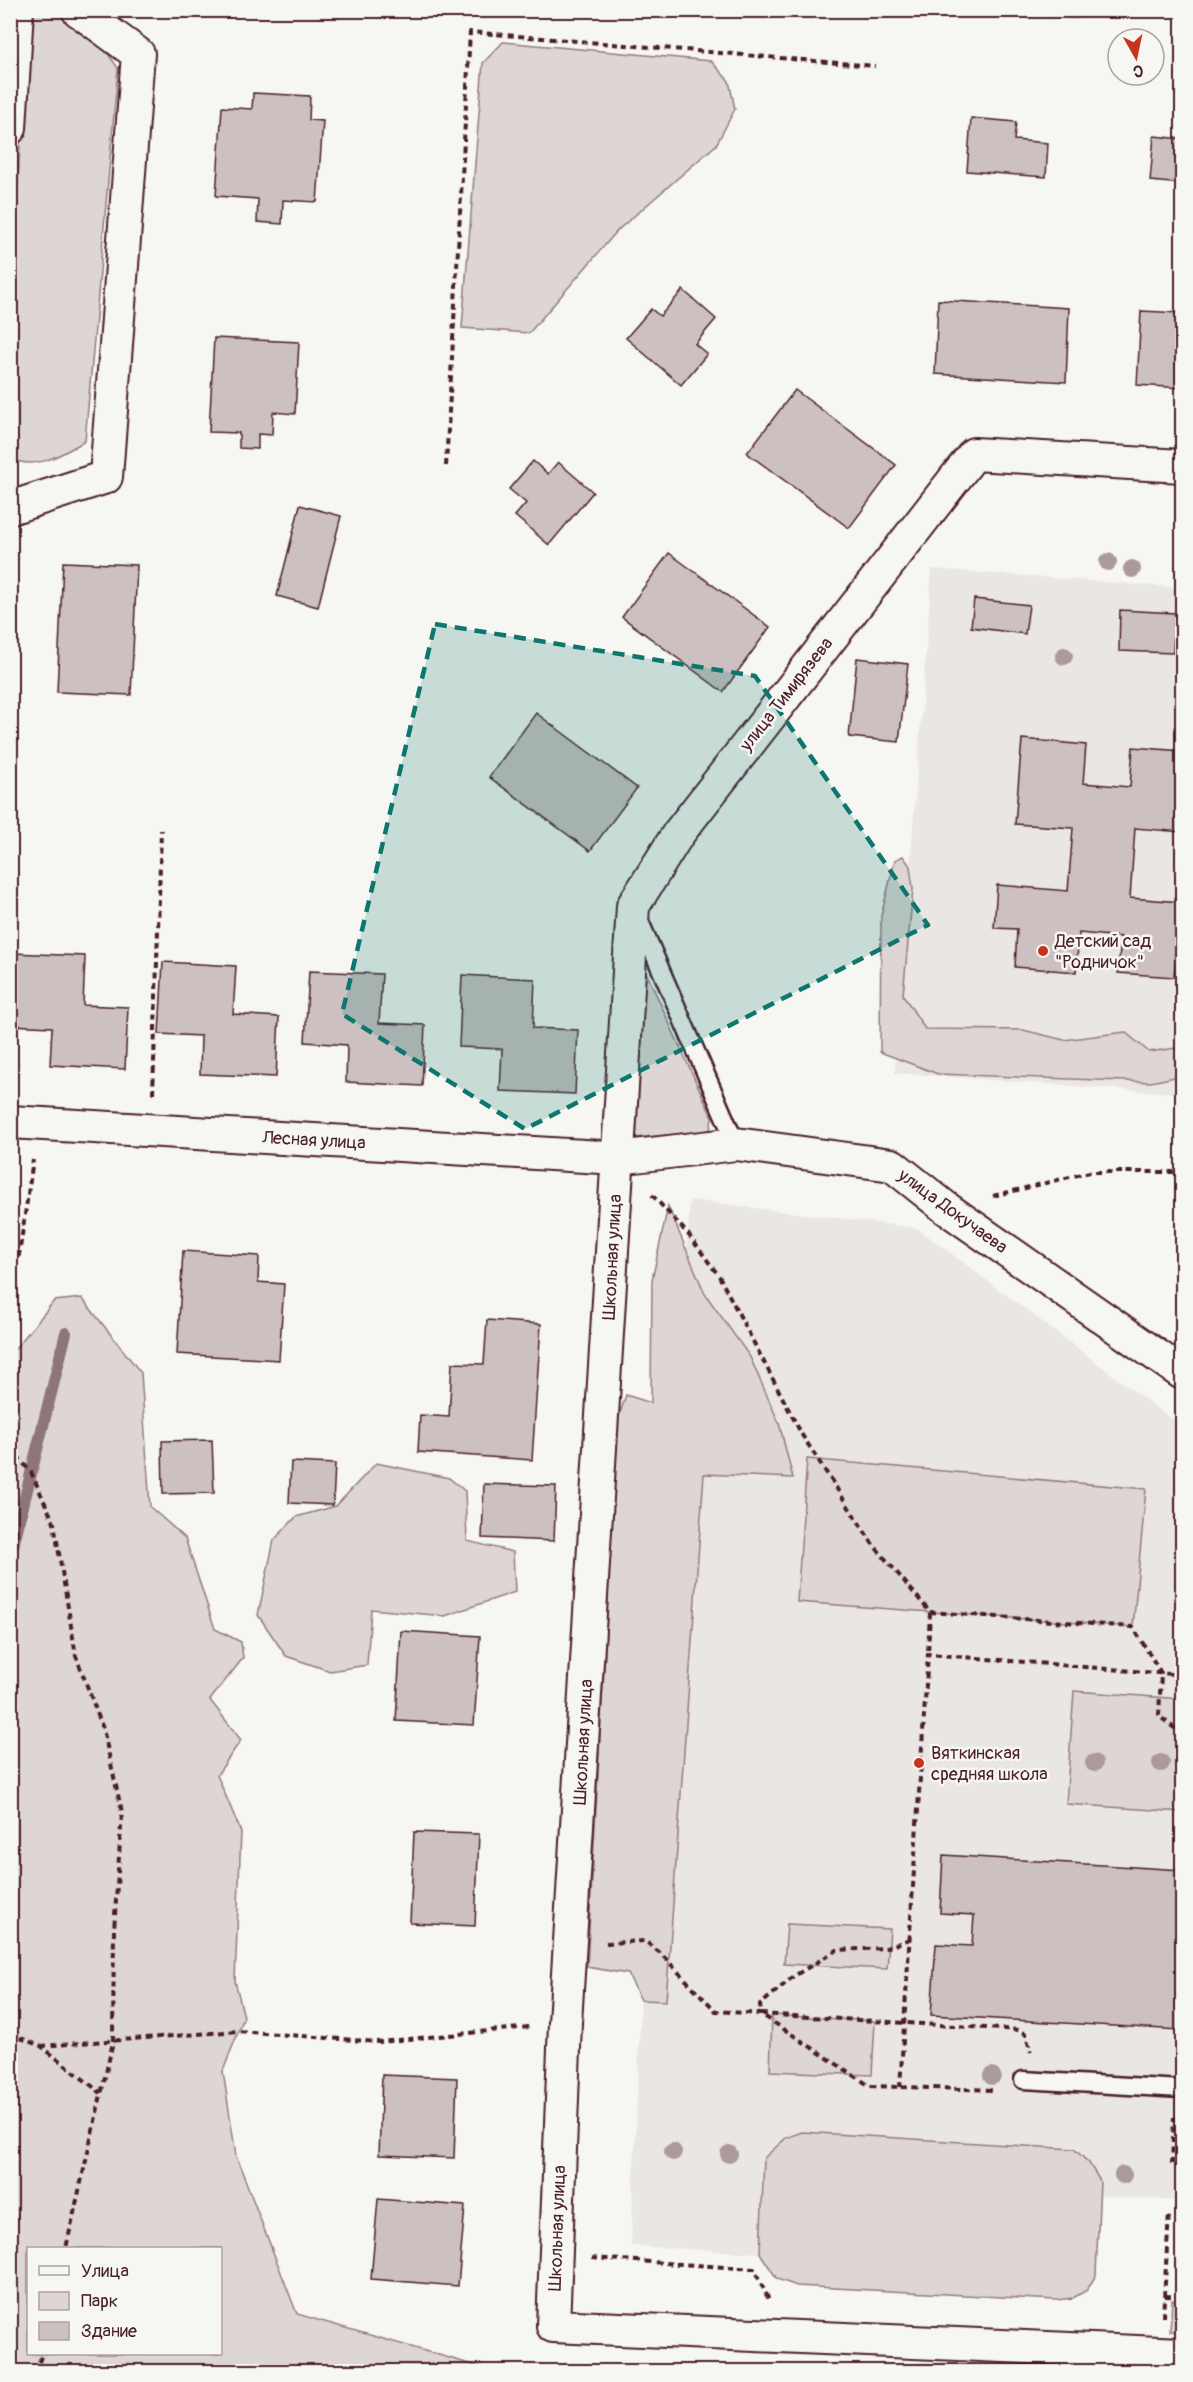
<svg xmlns="http://www.w3.org/2000/svg" width="1193" height="2382" viewBox="0 0 1193 2382" font-family="Pangolin,sans-serif">
  <style>
    .built { fill: #e9e6e3 }
    .green { fill: #ddd6d5; stroke: #947a80; stroke-width: 1.5; fill-rule: evenodd }
    .lines { fill: none; stroke-linecap: round; stroke-linejoin: round }
    .stream { stroke: #8e747a; stroke-width: 12 }
    .building { fill: #ccc1c0; stroke: #4a1f2b; stroke-width: 1.5 }
    .lane-casing { stroke: #4a1f2b; stroke-width: 21 }
    .street-casing { stroke: #4a1f2b; stroke-width: 36 }
    .path { stroke: #4a1f2b; stroke-width: 4; stroke-dasharray: 6 4.5; stroke-linecap: butt }
    .lane { stroke: #f6f6f2; stroke-width: 16 }
    .street { stroke: #f6f6f2; stroke-width: 32 }
    .tree { fill: #ac999c }
    .marked { fill: #0f766e; fill-opacity: 0.2; stroke: #0f766e; stroke-width: 4.5; stroke-dasharray: 12 8; stroke-linejoin: round }
    .poi-dot { fill: #c8321e; stroke: #f6f6f2; stroke-width: 2 }
    .labels { text-anchor: middle; stroke-width: 5; stroke-linejoin: round; paint-order: stroke }
    .street-label { font-size: 18px; fill: #4a1f2b; stroke: #f6f6f2 }
    .poi-label { font-size: 18px; fill: #4a1f2b; stroke: #f6f6f2; text-anchor: start }
  </style>
  <rect width="100%" height="100%" fill="#f6f6f2"/>
  <filter id="ink" filterUnits="userSpaceOnUse"><feTurbulence type="fractalNoise" baseFrequency=".0167" numOctaves="2"/><feDisplacementMap in="SourceGraphic" scale="12" xChannelSelector="R" yChannelSelector="G"/><feConvolveMatrix kernelMatrix="1 2 1 2 8 2 1 2 1" color-interpolation-filters="sRGB"/></filter>
  <g filter="url(#ink)">
    <g class="built">
      <path d="M932 569 1182 588V1088L1174 1093 895 1073Z"/>
      <path d="M690 1200 917 1228 1182 1427V1553L1173 1662 1182 1664V2201L1100 2196 1096 2275 1087 2290 1073 2298 1056 2300 797 2286 777 2279 760 2253 631 2246 641 2000Z"/>
    </g>
    <g class="green">
      <path d="M45 11C77 11 101 43 118 68L85 441C62 454 35 472 11 458V300L27 25 35 13Z"/>
      <path d="M503 42 711 61 729 81 735 109 716 145 618 230 529 333 462 328 483 63Z"/>
      <path d="M903 856 910 866 913 889 903 995 925 1029 1023 1030 1064 1040 1125 1032 1149 1052 1176 1048 1182 1052 1180 1076 1151 1082 938 1074 880 1052 881 916 895 860Z"/>
      <path d="M640 959 712 1117 710 1131 634 1138Z"/>
      <path d="M668 1206 705 1294 750 1357 779 1423 793 1478 704 1474 666 2001 641 2000 628 1974 587 1967 618 1419 626 1395 651 1403 652 1280Z"/>
      <path d="M82 1298 141 1373 150 1507 185 1538 215 1629 241 1642 243 1658 210 1700 241 1740 217 1775 241 1832 235 1981 244 2017 223 2071 236 2156 297 2314 494 2371H11V1354L54 1301ZM28 2248H220V2354H28Z"/>
      <path d="M807 1459 1146 1489 1133 1627 797 1602Z"/>
      <path d="M376 1463 449 1478 465 1491 467 1541 513 1552 515 1592 445 1616 371 1609 367 1665 330 1671 286 1656 258 1615 274 1540 296 1517 336 1506Z"/>
      <path d="M1074 1691 1182 1699V1812L1066 1804Z"/>
      <path d="M787 1924 890 1929 887 1969 784 1964Z"/>
      <path d="M772 2015 875 2021 872 2075 770 2071Z"/>
      <path d="M802 2132 1074 2149 1089 2163 1100 2181 1096 2275 1087 2290 1073 2298 1056 2300 797 2286 777 2279 760 2253 764 2158 786 2138Z"/>
      <path d="M1172 2300 1182 2301V2332L1170 2331Z"/>
    </g>
    <g class="lines">
      <path class="stream" d="M10 1558 66 1333"/>
    </g>
    <g class="building">
      <path d="M1029 10H1077V18L1029 15Z"/>
      <path d="M253 93 310 96 309 120 323 121 317 202 283 200 282 224 257 222 258 199 216 196 222 107 252 109Z"/>
      <path d="M971 118 1016 122 1014 140 1048 143 1046 177 967 171Z"/>
      <path d="M1154 136 1182 139V184L1150 181Z"/>
      <path d="M683 290 716 319 695 344 707 354 681 385 626 338 651 309 660 316Z"/>
      <path d="M938 300 1069 308 1066 382 935 374Z"/>
      <path d="M1141 311 1182 313V388L1137 385Z"/>
      <path d="M214 338 299 342 295 414 273 412 272 435 258 434V449L239 448V433L209 432Z"/>
      <path d="M795 390 896 465 849 528 747 453Z"/>
      <path d="M533 461 548 474 558 462 593 492 549 545 515 516 526 503 509 489Z"/>
      <path d="M300 505 341 516 318 607 277 596Z"/>
      <path d="M669 553 770 627 723 692 622 617Z"/>
      <path d="M63 562 137 565 131 695 57 692Z"/>
      <path d="M974 599 1029 605 1025 634 971 627Z"/>
      <path d="M1120 610 1175 613 1173 653 1119 651Z"/>
      <path d="M857 658 908 664 899 742 849 737Z"/>
      <path d="M536 713 637 788 590 851 489 777Z"/>
      <path d="M1022 739 1086 745 1083 783 1130 787 1133 747 1182 751V832L1135 828 1130 898 1182 902V941L1177 940 1174 977 1118 973 1121 937 1079 933 1076 972 1015 967 1017 929 994 928 997 885 1068 891 1073 828 1015 824Z"/>
      <path d="M12 953 85 956 83 1005 128 1007 125 1069 50 1065 52 1027 10 1025Z"/>
      <path d="M163 962 236 966 233 1014 279 1017 276 1077 200 1074 201 1036 159 1034Z"/>
      <path d="M309 971 382 974 379 1023 425 1025 422 1086 346 1082 347 1045 305 1042Z"/>
      <path d="M462 975 535 979 533 1028 578 1030 575 1094 500 1091 502 1049 459 1047Z"/>
      <path d="M183 1251 259 1256 258 1282 284 1284 279 1360 177 1354Z"/>
      <path d="M487 1320 541 1324 532 1460 418 1452 420 1415 449 1417 452 1363 484 1364Z"/>
      <path d="M212 1440 214 1493 163 1494 162 1441Z"/>
      <path d="M291 1462 335 1464 333 1505 289 1503Z"/>
      <path d="M484 1484 556 1486 554 1541 482 1538Z"/>
      <path d="M401 1631 480 1636 474 1725 396 1721Z"/>
      <path d="M414 1832 479 1834 475 1926 410 1923Z"/>
      <path d="M943 1855 1182 1870 1180 2030 931 2015 936 1944 972 1946 974 1915 940 1913Z"/>
      <path d="M382 2075 457 2078 454 2158 379 2155Z"/>
      <path d="M378 2199 465 2206 458 2286 371 2279Z"/>
    </g>
    <g class="lines">
      <g class="lane-casing">
        <g id="lane">
          <path d="M638 917 736 1144"/>
          <path d="M1023 2080 1182 2089"/>
        </g>
      </g>
      <g class="street-casing">
        <g id="street">
          <path d="M10 128 17 10"/>
          <path d="M1182 466 974 454 678 834 633 906 565 2023 553 2326 1182 2354"/>
          <path d="M10 508 106 477 138 54 78 10"/>
          <path d="M10 1122 618 1158 736 1144 892 1165 946 1208 1182 1373"/>
        </g>
      </g>
      <g class="path">
        <path d="M446 466 470 32 875 66"/>
        <path d="M153 1094 161 830"/>
        <path d="M652 1195 688 1234 719 1276 802 1435 872 1543 930 1612 928 1654"/>
        <path d="M993 1196 1090 1172H1182"/>
        <path d="M10 1264 17 1257"/>
        <path d="M10 1276 19 1255 33 1160"/>
        <path d="M10 1448 31 1472 54 1523 76 1656 103 1729 122 1812 114 1930 113 2042 66 2248"/>
        <path d="M930 1612 1133 1627 1161 1673 1159 1716 1182 1734"/>
        <path d="M910 1939 886 1948 837 1950 794 1976 760 2005 761 2014 1019 2030 1025 2033 1031 2052"/>
        <path d="M606 1943 645 1941 659 1952 716 2011 761 2014 870 2086 995 2090"/>
        <path d="M10 2034 41 2046 101 2093"/>
        <path d="M41 2046 238 2031 379 2042 529 2027"/>
        <path d="M900 2087 928 1654 1182 1675"/>
        <path d="M1172 2164 1174 2117"/>
        <path d="M592 2258 754 2269 769 2300"/>
        <path d="M1165 2296 1182 2297"/>
        <path d="M1163 2317 1169 2213"/>
        <path d="M35 2372 42 2354"/>
      </g>
      <use href="#lane" class="lane"/>
      <use href="#street" class="street"/>
    </g>
    <g class="tree">
      <circle cx="1108" cy="562" r="9"/>
      <circle cx="1132" cy="569" r="9"/>
      <circle cx="1064" cy="656" r="9"/>
      <circle cx="1094" cy="1763" r="9"/>
      <circle cx="1161" cy="1763" r="9"/>
      <circle cx="992" cy="2076" r="9"/>
      <circle cx="673" cy="2152" r="9"/>
      <circle cx="729" cy="2154" r="9"/>
      <circle cx="1123" cy="2175" r="9"/>
    </g>
  </g>
  <path class="marked" d="M435 624 755 676 928 925 525 1129 342 1014Z"/>
  <g class="poi-dot">
    <circle cx="1043" cy="951" r="6"/>
    <circle cx="919" cy="1763" r="6"/>
  </g>
  <g class="labels">
    <g class="street-label">
      <text transform="translate(786 694) rotate(-52)" y="6">улица Тимирязева</text>
      <text transform="translate(314 1140) rotate(3)" y="6">Лесная улица</text>
      <text transform="translate(953 1211) rotate(36)" y="6">улица Докучаева</text>
      <text transform="translate(612 1257) rotate(-87)" y="6">Школьная улица</text>
      <text transform="translate(583 1742) rotate(-87)" y="6">Школьная улица</text>
      <text transform="translate(557 2228) rotate(-88)" y="6">Школьная улица</text>
    </g>
    <g class="poi-label">
      <text x="1055" y="947">Детский сад<tspan x="1055" dy="21">"Родничок"</tspan></text>
      <text x="931" y="1759">Вяткинская<tspan x="931" dy="21">средняя школа</tspan></text>
    </g>
  </g>
  <rect width="1193" height="2382" fill="none" stroke="#f6f6f2" stroke-width="36"/>
  <rect x="18" y="18" width="1157" height="2346" fill="none" stroke="#4a1f2b" stroke-width="2" filter="url(#ink)"/>
  <rect x="27" y="2247" width="195" height="108" fill="#f6f6f2" stroke="#b1a0a2" stroke-width="1.5"/>
  <rect x="39" y="2266" width="30" height="9" fill="#f6f6f2" stroke="#b1a0a2" stroke-width="1.5"/>
  <text x="81" y="2277" font-size="18" fill="#4a1f2b">Улица</text>
  <rect x="39" y="2292" width="30" height="18" fill="#ddd6d5" stroke="#b1a0a2" stroke-width="1.5"/>
  <text x="81" y="2307" font-size="18" fill="#4a1f2b">Парк</text>
  <rect x="39" y="2322" width="30" height="18" fill="#ccc1c0" stroke="#b1a0a2" stroke-width="1.5"/>
  <text x="81" y="2337" font-size="18" fill="#4a1f2b">Здание</text>
  <g transform="translate(1136 57) rotate(171)"><circle r="28" fill="#f6f6f2" stroke="#b1a0a2" stroke-width="1.5"/>
  <path d="M0-4.5L10 22L0 15L-10 22Z" fill="#c8321e"/>
  <text y="-9" font-size="16" font-weight="bold" text-anchor="middle" fill="#4a1f2b">С</text>
  </g>
</svg>
